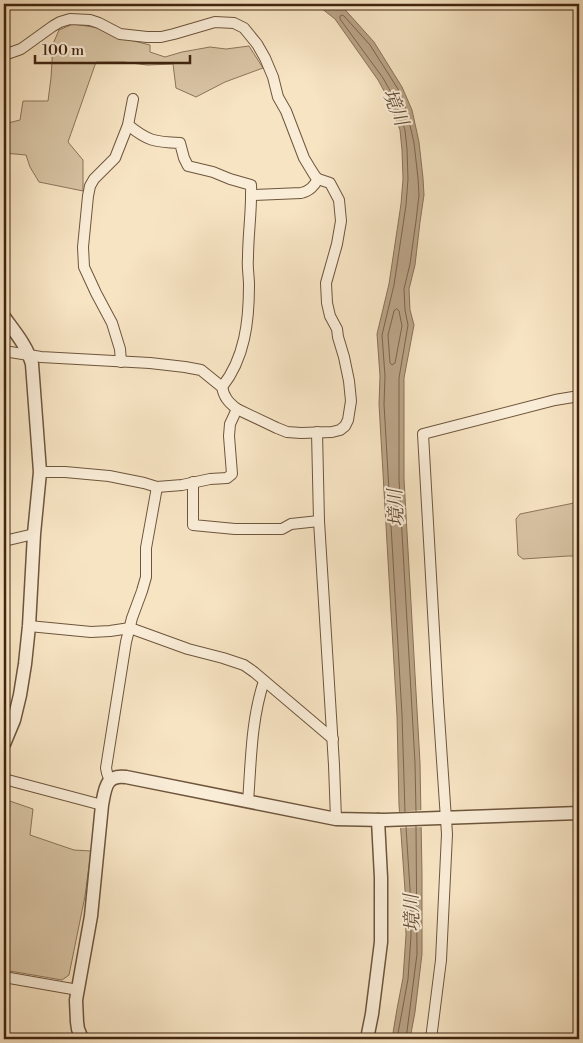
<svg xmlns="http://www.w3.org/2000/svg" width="583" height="1043" viewBox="0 0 583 1043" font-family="'Libre Bodoni','Noto Serif JP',serif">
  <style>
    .green { fill: #d8c4a4; stroke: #8c745a }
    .water { fill: #b9a386; stroke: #897156 }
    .pier { fill: #f7e4c3 }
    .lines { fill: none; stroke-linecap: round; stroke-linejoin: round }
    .shore { stroke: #7d644a; stroke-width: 1 }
    .minor-casing { stroke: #6e553c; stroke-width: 12 }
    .tertiary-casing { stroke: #6e553c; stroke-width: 15 }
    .minor { stroke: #faedd8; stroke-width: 10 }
    .tertiary { stroke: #faedd8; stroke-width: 12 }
    .labels { text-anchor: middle; stroke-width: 4; stroke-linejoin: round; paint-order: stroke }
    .water-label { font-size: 19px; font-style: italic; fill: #654b33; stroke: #faedd8 }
  </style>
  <rect width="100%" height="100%" fill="#f7e4c3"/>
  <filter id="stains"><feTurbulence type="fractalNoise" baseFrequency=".004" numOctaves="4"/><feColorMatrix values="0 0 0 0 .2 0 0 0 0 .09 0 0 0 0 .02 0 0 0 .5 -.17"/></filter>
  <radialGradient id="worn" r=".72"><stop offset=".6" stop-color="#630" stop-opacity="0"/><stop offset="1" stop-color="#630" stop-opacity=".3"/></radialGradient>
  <g class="green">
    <path d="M73 24 100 28 130 40 150 45V52L165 57 182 52 210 47 226 49 249 46 263 68 225 82 196 97 176 88 173 64 147 65 124 62H96L68 142 83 160V191L39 182 30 167 26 155 4 153V124L20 120 23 101H48L51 78 53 44 59 30Z"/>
    <path d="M579 502V556H568L523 559 518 555 516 519 520 514Z"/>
    <path d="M4 799 33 809 30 835 74 850 91 851 85 896 69 975 62 980 4 970Z"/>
  </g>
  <path class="water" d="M316 4H340L374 42 402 87 412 110 419 142 423 178 424 195 420 222 415 265 409 289 410 310 414 325 404 378V479L420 763 422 875V954L415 1012 410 1039H392L397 1009 403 978 406 935 405 890 399 805 397 716 379 404 380 376 377 334 389 284 401 204 403 179 402 150 400 130 388 98 378 80 335 19Z"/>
  <path class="pier" d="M423 810 424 827 398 828 397 812Z"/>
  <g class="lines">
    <g class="shore">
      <path d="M397 309 399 311 402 326 395 363 392 365 390 363 388 335 394 311Z"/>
      <path d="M405 812 402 715 384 404 385 376 382 335 394 285 406 205 408 179 407 149 405 130 393 96 383 78 340 19V16L342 15 344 16 370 45 398 89 407 112 414 143 418 178 419 195 416 221 410 264 404 289 405 310 408 325 399 378V479L415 763 416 811"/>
      <path d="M397 1039 408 979 411 936 410 889 406 827"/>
      <path d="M406 1039 417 954 416 826"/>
    </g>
    <g class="minor-casing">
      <g id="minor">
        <path d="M4 55 21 49 53 26 60 22 70 19 90 20 99 23 120 34 147 37H161L174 34 215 22 234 23 244 28 257 44 265 58 273 77 278 97 286 111 304 158 310 168 315 176 318 179 330 183 339 200 341 221 337 244 326 283 327 303 330 316 337 329 338 337 344 357 349 381 351 401 348 420 345 426 340 430 332 432 301 433 287 432 277 428 237 409C228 402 224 397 222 387L201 370 185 367 150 363 41 357 4 351"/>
        <path d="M128 125C148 141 154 142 180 143L184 158 188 166 213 172 230 179 251 185C252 209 248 234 248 258 247 267 249 276 249 285 249 321 245 358 222 387"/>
        <path d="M251 195 301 193C310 191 314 186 318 179"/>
        <path d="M121 362 120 349 112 323 96 293 84 267 83 247 88 196 90 186 94 179 115 158 128 125 133 99"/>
        <path d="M317 432 319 521 334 765 336 819"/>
        <path d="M40 472H65L109 476 144 483 157 487 182 485 210 479 227 478 232 474 229 436 230 424 237 409"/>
        <path d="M193 482V525L235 529H282L291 524 319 521"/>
        <path d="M4 541 34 534"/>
        <path d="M29 626 91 632 110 631 130 628 188 649 223 658 244 665 254 672 333 739"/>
        <path d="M4 779 102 805"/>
        <path d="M110 781 107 773 106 768 126 642 132 618 142 591 146 577V548L157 487"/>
        <path d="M248 802C251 762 251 720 264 681"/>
        <path d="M4 977 78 990"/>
        <path d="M431 1039 441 960 447 834 438 701 423 434 555 400 579 396"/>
      </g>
    </g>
    <g class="tertiary-casing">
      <g id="tertiary">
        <path d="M4 317C15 332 27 346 32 364L40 472 34 534 29 626 25 664 20 695 14 720 4 744"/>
        <path d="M82 1039 78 1029 77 1022 76 1000 91 916 102 805C105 790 105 774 126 777L336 819 384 820 579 813"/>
        <path d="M367 1039 372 1014 381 942V878L378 820"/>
      </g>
    </g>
    <use href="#minor" class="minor"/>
    <use href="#tertiary" class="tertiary"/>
  </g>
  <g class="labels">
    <g class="water-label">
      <text transform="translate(396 107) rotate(68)" y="7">境川</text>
      <text transform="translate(395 508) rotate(-93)" y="7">境川</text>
      <text transform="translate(411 913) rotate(-92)" y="7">境川</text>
    </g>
  </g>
  <rect width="583" height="1043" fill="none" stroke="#f7e4c3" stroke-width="20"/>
  <rect x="5" y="5" width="573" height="1033" fill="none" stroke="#41250f" stroke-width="2.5"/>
  <rect x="10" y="10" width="563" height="1023" fill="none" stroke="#41250f"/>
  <path d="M35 55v8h155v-8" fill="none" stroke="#41250f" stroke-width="2.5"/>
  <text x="42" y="55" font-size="15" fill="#41250f" stroke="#faedd8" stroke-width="4" paint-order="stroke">100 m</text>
  <rect width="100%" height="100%" filter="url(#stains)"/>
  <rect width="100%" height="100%" fill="url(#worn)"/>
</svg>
